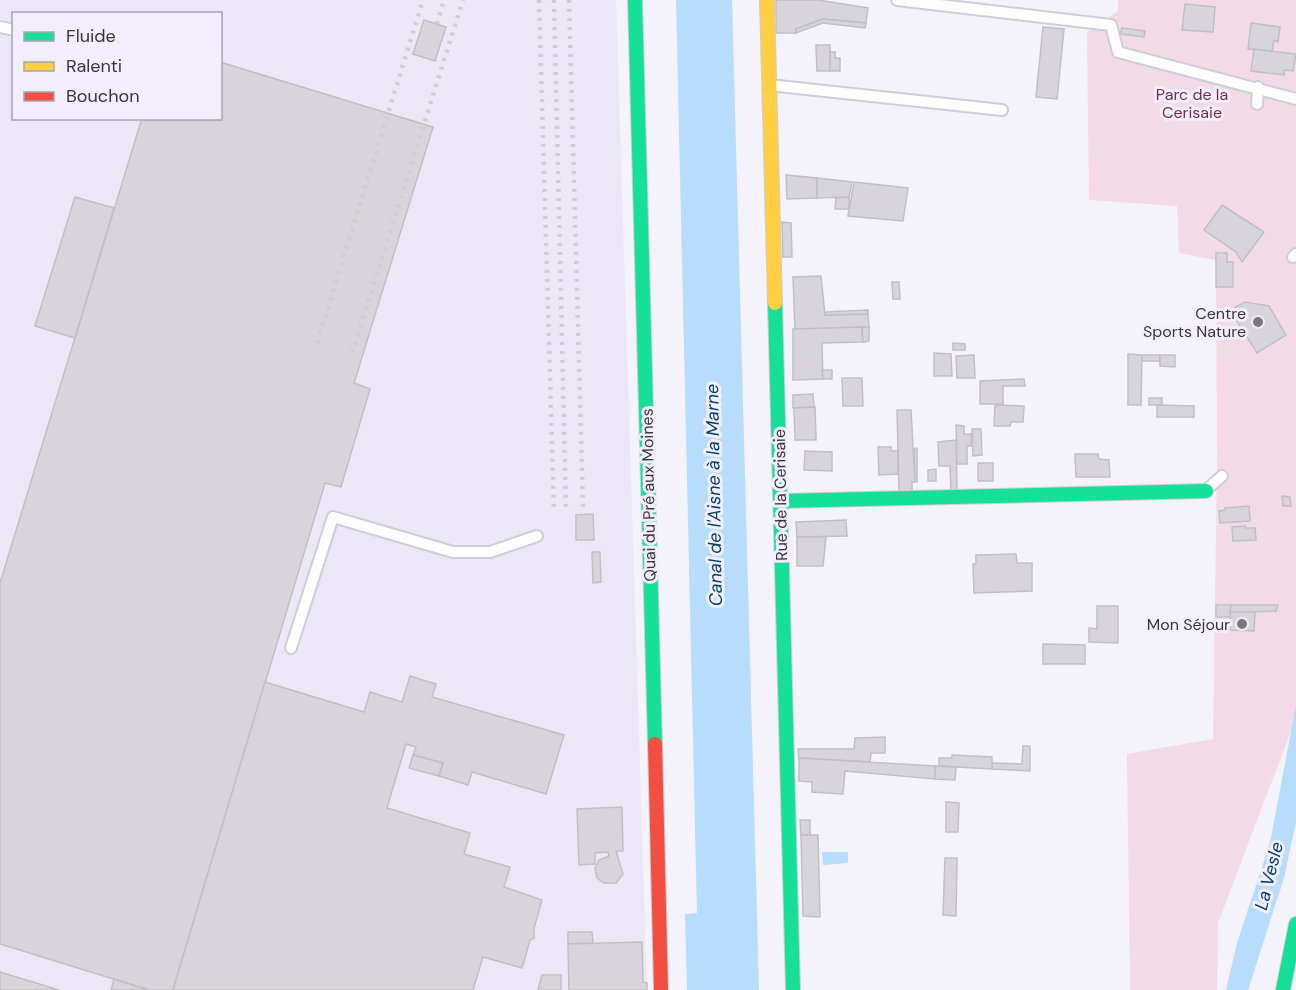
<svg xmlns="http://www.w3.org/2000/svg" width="1296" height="990" viewBox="0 0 1296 990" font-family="'DM Sans',sans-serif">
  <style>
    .built { fill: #ebe7f7; fill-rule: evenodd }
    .green { fill: #f3dae7 }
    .water { fill: #b8dcfb }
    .building { fill: #d8d4db; stroke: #c2bec5; stroke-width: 1.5 }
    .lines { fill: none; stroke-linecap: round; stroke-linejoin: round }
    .lane-casing { stroke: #cfcdd5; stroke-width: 14 }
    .fast-casing { stroke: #cfcdd5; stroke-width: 16 }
    .slow-casing { stroke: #cfcdd5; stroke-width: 16 }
    .jam-casing { stroke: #cfcdd5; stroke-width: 16 }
    .lane { stroke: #fdfdfe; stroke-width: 10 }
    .fast { stroke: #16e098; stroke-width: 14 }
    .slow { stroke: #ffcf43; stroke-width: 14 }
    .jam { stroke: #f24e42; stroke-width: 14 }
    .rail { stroke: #cfced0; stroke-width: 4.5; stroke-dasharray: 3 6; stroke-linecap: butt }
    .poi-dot { fill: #7a777f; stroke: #f2eefe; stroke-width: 2 }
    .labels { text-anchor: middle; stroke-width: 6; stroke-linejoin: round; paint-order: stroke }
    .park-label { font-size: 16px; fill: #742b4e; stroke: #f2eefe }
    .poi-label { font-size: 16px; fill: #38353d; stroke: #f2eefe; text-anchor: end }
    .street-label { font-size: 16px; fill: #38353d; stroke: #f2eefe }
    .water-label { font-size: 18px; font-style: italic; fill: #004167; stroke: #f2eefe }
  </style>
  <rect width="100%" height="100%" fill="#f4f2fa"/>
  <path class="built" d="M0 0H616L647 990H0ZM14 14H220V118H14Z"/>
  <path class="green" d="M1118 0H1296V718L1218 923 1217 990H1130L1127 754 1213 739 1217 465 1216 260 1179 253 1177 206 1089 200 1087 32 1118 11Z"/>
  <g class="water">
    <path d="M676 0H732L759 990H687L685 914 697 913Z"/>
    <path d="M1296 705V822L1284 878 1248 990H1226L1237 943 1270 843Z"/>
    <path d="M822 852H848V863L823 865Z"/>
  </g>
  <g class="building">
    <path d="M776 0H818L868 8 866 23 823 19 796 29V33H776Z"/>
    <path d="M1185 4 1215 7 1213 32 1182 30Z"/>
    <path d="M823 19 866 23 865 28 823 23 796 33V29Z"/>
    <path d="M424 20 446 27 435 61 413 54Z"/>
    <path d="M1251 23 1280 27 1278 42 1274 40 1272 51 1248 49Z"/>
    <path d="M1043 27 1064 29 1057 99 1036 97Z"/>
    <path d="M1122 28 1145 31 1144 37 1120 34Z"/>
    <path d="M816 45H830V71H817Z"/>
    <path d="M1254 49 1296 54 1293 71 1284 70V75L1251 71Z"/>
    <path d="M830 52H835V58H840V71H830Z"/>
    <path d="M220 62 433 127 354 383 370 389 341 487 325 483 173 990H149L0 944V583L142 118H220Z"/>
    <path d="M786 175 817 178V198L787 199Z"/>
    <path d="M817 178 852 182 849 197 817 198Z"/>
    <path d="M854 182 908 188 903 221 848 216Z"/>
    <path d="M75 197 114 208 75 338 35 326Z"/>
    <path d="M849 197V209H835L836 198Z"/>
    <path d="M1222 205 1264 232 1242 262 1236 252 1204 230Z"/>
    <path d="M782 222 791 223 792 257H783Z"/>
    <path d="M1216 253H1227V262H1233V287H1216Z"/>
    <path d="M821 276 825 315 868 314 869 327 795 330 793 277Z"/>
    <path d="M892 282H899L900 299H893Z"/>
    <path d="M1245 302 1269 306 1286 335 1257 353 1230 310Z"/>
    <path d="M868 310V314L825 315V312Z"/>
    <path d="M862 327 863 342 822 343 823 379 793 380V329Z"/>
    <path d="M862 327H869V341L863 342Z"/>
    <path d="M953 343 965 344V350H953Z"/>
    <path d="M934 353 951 354 952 376H934Z"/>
    <path d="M1128 354 1142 355 1141 405H1128Z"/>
    <path d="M974 355 975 378H957L956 356Z"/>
    <rect x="1142" y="355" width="18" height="6"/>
    <path d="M1160 355H1175V367L1160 366Z"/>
    <path d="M822 370H832V379H823Z"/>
    <path d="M842 378H862L863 406H843Z"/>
    <path d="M1024 379 1025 386H1003V404H980V381Z"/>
    <path d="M813 394 814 407 793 408V395Z"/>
    <rect x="1149" y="398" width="13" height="7"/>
    <path d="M995 405 1024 406 1023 422H1011L1010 426H994Z"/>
    <path d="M1157 405 1194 406V417H1157Z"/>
    <path d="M815 407 816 440H795L794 408Z"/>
    <path d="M897 410H911L915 482H912V491L899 492Z"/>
    <path d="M956 425 964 426V434H971V446H967V464H957Z"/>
    <path d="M972 429H981L982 455 973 456Z"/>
    <path d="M956 440 957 490H951L950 466H939L938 442Z"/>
    <path d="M878 447H891V451H898V474L879 475Z"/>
    <path d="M917 448V482H915L914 449Z"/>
    <path d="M805 451 832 452V471L804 470Z"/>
    <path d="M1075 454H1098L1099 459 1109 460 1110 477H1076Z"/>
    <rect x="978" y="463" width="15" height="18"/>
    <path d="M936 469V481H928V470Z"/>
    <path d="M1282 496 1290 497 1291 506H1283Z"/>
    <path d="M1249 506 1250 521 1220 523 1219 511 1225 510V508Z"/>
    <path d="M593 514 594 540H576V515Z"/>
    <path d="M846 520 847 536 797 537 796 522Z"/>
    <path d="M1245 526 1246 528H1255L1256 540 1233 541 1232 527Z"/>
    <path d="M797 537H826L823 566H797Z"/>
    <path d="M592 552H600L601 582 593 583Z"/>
    <path d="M1016 554 1017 563H1032V591L974 593 973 564H976V555Z"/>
    <path d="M1216 605H1231L1230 617H1216Z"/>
    <path d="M1231 605H1278L1276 611 1255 612H1230Z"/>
    <path d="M1097 606H1118V643L1089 642V628L1097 629Z"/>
    <path d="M1230 612H1255L1254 631 1230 630Z"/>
    <path d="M1043 644 1085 645V664H1043Z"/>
    <path d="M410 676 436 684 432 697 564 735 546 794 472 772 468 785 439 776 443 763 413 755 416 747 406 744 387 808 470 833 464 854 510 867 504 887 542 900 534 928V938L530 940 522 968 483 957 473 990H173L265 682 364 712 370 692 402 702Z"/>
    <path d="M885 737V753H871L870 762 799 758 798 749H854L855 738Z"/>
    <path d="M1023 746H1030V771L992 769V763L1022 764Z"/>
    <path d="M413 755 443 763 439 776 409 768Z"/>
    <path d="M952 755 992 757V769L939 766V758H952Z"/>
    <path d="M799 758 935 766V779L845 771 843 794 812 792V782L799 781Z"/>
    <path d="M935 766 956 767 955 780 935 779Z"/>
    <path d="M946 802 959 803 958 832H946Z"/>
    <path d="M622 807 623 851H616L623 874 616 883H604L597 878 595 868 599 860 609 856 608 852 595 853V864L579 865 577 809Z"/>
    <path d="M800 820H810V835H801Z"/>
    <path d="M801 835H818L820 917 803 916Z"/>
    <path d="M945 858H957L956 916 943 915Z"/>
    <path d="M568 932H592L593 943 568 944Z"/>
    <path d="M642 942 643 982 647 983V990H569L568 944Z"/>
    <path d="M0 972 59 990H0Z"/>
    <path d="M542 975H561V990H538Z"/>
    <path d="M114 979 142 988 149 990H111Z"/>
  </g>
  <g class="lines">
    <g class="lane-casing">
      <g id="lane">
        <path d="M897 0 1111 25 1118 52 1296 99"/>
        <path d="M0 27 14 30"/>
        <path d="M769 85 1002 110"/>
        <path d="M1257 104 1258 87"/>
        <path d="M1293 257 1296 254"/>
        <path d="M1206 490 1222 476"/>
        <path d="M291 648 333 517 453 552H490L537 536"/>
      </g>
    </g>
    <g class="fast-casing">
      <g id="fast">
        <path d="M635 0 655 744"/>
        <path d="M775 303 793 990"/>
        <path d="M780 501 1206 491"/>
        <path d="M1283 990 1296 924"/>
      </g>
    </g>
    <g class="slow-casing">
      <path id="slow" d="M767 0 775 303"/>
    </g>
    <g class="jam-casing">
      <path id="jam" d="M655 744 661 990"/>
    </g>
    <use href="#lane" class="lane"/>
    <use href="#fast" class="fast"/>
    <use href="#slow" class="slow"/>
    <use href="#jam" class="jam"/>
    <g class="rail">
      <path d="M539 0 554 512"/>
      <path d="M554 0 566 510"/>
      <path d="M569 0 583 508"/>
      <path d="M437 24 444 0"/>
      <path d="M317 343 423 0"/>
      <path d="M352 353 463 0"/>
    </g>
  </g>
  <g class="poi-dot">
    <circle cx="1258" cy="322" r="6"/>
    <circle cx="1242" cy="624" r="6"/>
  </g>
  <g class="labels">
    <g class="park-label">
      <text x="1192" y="100">Parc de la<tspan x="1192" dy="18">Cerisaie</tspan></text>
    </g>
    <g class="poi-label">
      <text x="1246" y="319">Centre<tspan x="1246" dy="18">Sports Nature</tspan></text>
      <text x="1230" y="630">Mon Séjour</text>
    </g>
    <g class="street-label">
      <text transform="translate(648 495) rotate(-91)" y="6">Quai du Pré aux Moines</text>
      <text transform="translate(780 495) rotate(-91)" y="6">Rue de la Cerisaie</text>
    </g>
    <g class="water-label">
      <text transform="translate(714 495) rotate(-91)" y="6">Canal de l'Aisne à la Marne</text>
      <text transform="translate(1269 876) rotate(-76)" y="6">La Vesle</text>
    </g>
  </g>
  <rect x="12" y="12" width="210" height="108" fill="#f2eefe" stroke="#a8a4b1" stroke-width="1.5"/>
  <rect x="24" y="32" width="30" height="9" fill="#16e098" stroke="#a8a4b1" stroke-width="1.5"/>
  <text x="66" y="42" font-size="18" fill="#38353d">Fluide</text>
  <rect x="24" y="62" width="30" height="9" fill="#ffcf43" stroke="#a8a4b1" stroke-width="1.5"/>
  <text x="66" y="72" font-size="18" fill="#38353d">Ralenti</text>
  <rect x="24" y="92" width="30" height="9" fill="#f24e42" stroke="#a8a4b1" stroke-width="1.5"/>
  <text x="66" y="102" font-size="18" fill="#38353d">Bouchon</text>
</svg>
